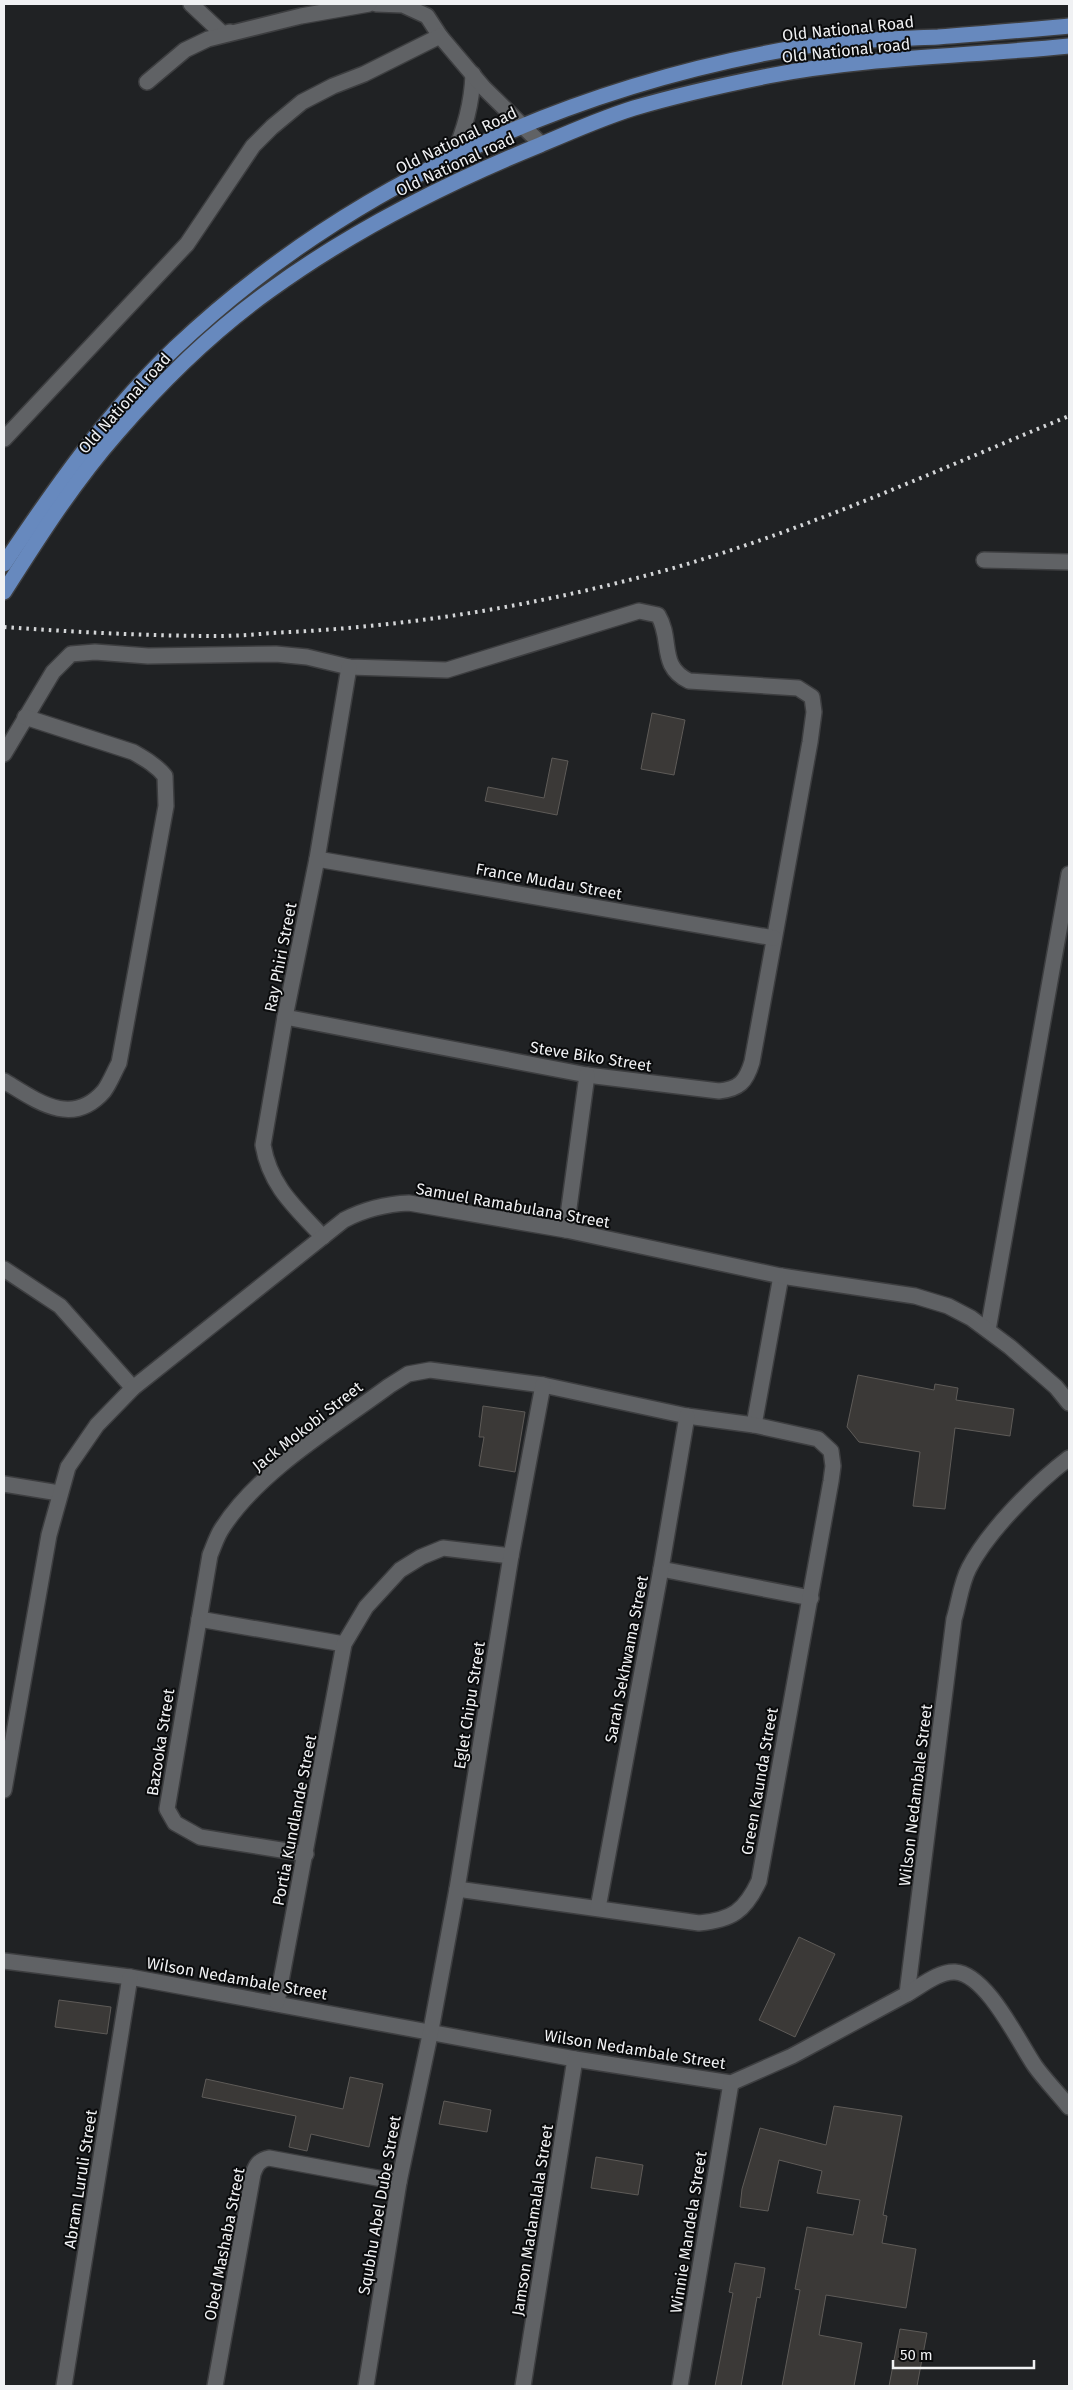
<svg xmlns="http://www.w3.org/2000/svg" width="1073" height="2390" viewBox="0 0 1073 2390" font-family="'Fira Sans',sans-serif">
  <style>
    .building { fill: #3b3937; stroke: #5e5b58 }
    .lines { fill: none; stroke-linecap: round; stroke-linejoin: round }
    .minor-casing { stroke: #3d3e40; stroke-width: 18 }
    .major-casing { stroke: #3d3e40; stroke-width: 18 }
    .minor { stroke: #606265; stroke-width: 15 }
    .major { stroke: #6789be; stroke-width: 15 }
    .rail { stroke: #d4d6d8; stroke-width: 4; stroke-dasharray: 2.5 5; stroke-linecap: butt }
    .labels { text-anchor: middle; stroke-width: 4; stroke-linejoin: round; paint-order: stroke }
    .street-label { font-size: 16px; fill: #f0f1f3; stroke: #0a0b0c }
  </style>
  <rect width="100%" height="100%" fill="#202224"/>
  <g class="building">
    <path d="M652 713 685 720 674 775 641 769Z"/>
    <path d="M552 758 568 761 557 815 485 801 488 787 544 798Z"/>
    <path d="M858 1375 934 1390 935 1384 958 1388 956 1400 1014 1409 1010 1436 955 1428 945 1509 913 1506 920 1452 859 1442 847 1427Z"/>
    <path d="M483 1406 525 1412 515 1472 479 1466 484 1437H479Z"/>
    <path d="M799 1937 835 1954 795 2037 759 2020Z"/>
    <path d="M59 2000 111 2007 107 2034 55 2027Z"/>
    <path d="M350 2077 383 2084 369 2147 311 2134 307 2151 289 2147 296 2116 202 2097 206 2079 343 2109Z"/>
    <path d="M444 2101 491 2110 487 2132 439 2124Z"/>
    <path d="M834 2106 902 2116 883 2215 887 2216 882 2243 916 2249 906 2308 826 2295 819 2335 862 2343 854 2386H782L800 2290 795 2289 807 2227 853 2235 860 2200 817 2193 822 2171 779 2160 768 2211 740 2207 742 2189 760 2128 826 2145Z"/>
    <path d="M596 2157 643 2165 638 2195 591 2188Z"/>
    <path d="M735 2263 765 2268 760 2298 757 2297 741 2386H715L733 2293 729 2292Z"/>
    <path d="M900 2329 927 2333 917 2386H889Z"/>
  </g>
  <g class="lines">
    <g class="minor-casing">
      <g id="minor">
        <path d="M191 4 223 34 230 32"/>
        <path d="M376 4 403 5 427 16 440 36"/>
        <path d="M147 82 185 50 208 39 301 16 369 4"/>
        <path d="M452 158C465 130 472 104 473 74"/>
        <path d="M4 439 187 244 253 146 272 127 302 102 333 86 364 74 440 36 484 88 541 144"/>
        <path d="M984 560 1069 562"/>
        <path d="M4 754 53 672 71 654 95 652 148 656 276 654 307 657 349 667 447 670 639 611 658 615C673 640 658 666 689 681L798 688 812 697 814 712 810 742 752 1062C746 1082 739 1089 719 1091L587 1075 285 1017"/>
        <path d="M317 859 774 938"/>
        <path d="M4 1081C37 1101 72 1128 104 1091 110 1083 114 1072 119 1063L166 806 165 776C156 765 145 759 133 752L25 717"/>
        <path d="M566 1230 587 1075"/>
        <path d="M323 1237C295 1207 270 1186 263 1145L285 1017 317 859 349 667"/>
        <path d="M4 1269 60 1306 133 1388"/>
        <path d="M988 1330 1069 874"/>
        <path d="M754 1425 781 1276"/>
        <path d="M4 1484 59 1493"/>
        <path d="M661 1569 811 1598"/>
        <path d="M199 1619 344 1644"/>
        <path d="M4 1790 49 1535 68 1467 97 1425 133 1388 344 1220C365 1209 385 1204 409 1203L566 1230 781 1276 915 1296 948 1306 971 1318 1010 1347 1056 1387 1069 1403"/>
        <path d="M306 1854 200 1837 175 1823 167 1809 210 1555C214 1546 217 1535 223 1527 260 1470 335 1426 389 1386L408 1374 430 1370 543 1385 687 1416 754 1425 809 1437 818 1439 831 1451 833 1466 831 1481 759 1881C745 1911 732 1920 699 1923L457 1889"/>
        <path d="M598 1908 661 1569 687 1416"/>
        <path d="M4 1961 130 1977 575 2059 731 2083 792 2056 907 1994 954 1619C959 1603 961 1583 969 1568 988 1531 1036 1483 1069 1458"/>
        <path d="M907 1994C921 1986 939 1971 955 1972 987 1974 1019 2043 1035 2066 1045 2080 1058 2093 1069 2107"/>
        <path d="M277 2002 344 1644 366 1607 400 1570 421 1557 443 1548 511 1556"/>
        <path d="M64 2386 130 1977"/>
        <path d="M215 2386 253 2174C256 2165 259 2160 269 2158L399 2182"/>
        <path d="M366 2386 399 2182 431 2030 457 1889 511 1556 543 1385"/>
        <path d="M523 2386 575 2059"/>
        <path d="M680 2386 731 2083"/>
      </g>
    </g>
    <g class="major-casing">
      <g id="major">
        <path d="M4 564C55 488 108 412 175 348 346 186 569 86 800 47 845 40 892 39 938 37 982 34 1025 30 1069 26"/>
        <path d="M4 592C39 537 74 482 117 433 162 381 213 331 269 291 353 230 444 184 540 145 570 132 602 118 634 108 678 95 723 85 768 76 865 57 971 56 1069 46"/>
      </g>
    </g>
    <use href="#minor" class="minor"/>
    <use href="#major" class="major"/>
    <path class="rail" d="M4 627C75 632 147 636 219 636 243 636 267 633 291 632 422 625 551 603 677 567 811 528 940 469 1069 416"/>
  </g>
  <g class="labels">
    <g class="street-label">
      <text transform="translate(848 28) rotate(-6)" y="6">Old National Road</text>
      <text transform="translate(846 50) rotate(-6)" y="6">Old National road</text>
      <text transform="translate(456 140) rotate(-26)" y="6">Old National Road</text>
      <text transform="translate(455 164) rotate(-25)" y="6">Old National road</text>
      <text transform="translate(124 403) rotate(-48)" y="6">Old National road</text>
      <text transform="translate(549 881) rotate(10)" y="6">France Mudau Street</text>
      <text transform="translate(280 957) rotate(-79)" y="6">Ray Phiri Street</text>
      <text transform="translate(591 1056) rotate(9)" y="6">Steve Biko Street</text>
      <text transform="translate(513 1205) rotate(10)" y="6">Samuel Ramabulana Street</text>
      <text transform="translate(307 1426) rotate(-38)" y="6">Jack Mokobi Street</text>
      <text transform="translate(626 1659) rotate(-79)" y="6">Sarah Sekhwama Street</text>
      <text transform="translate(469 1705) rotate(-81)" y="6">Eglet Chipu Street</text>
      <text transform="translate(160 1742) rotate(-81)" y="6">Bazooka Street</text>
      <text transform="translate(759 1781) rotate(-80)" y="6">Green Kaunda Street</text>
      <text transform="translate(915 1795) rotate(-83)" y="6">Wilson Nedambale Street</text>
      <text transform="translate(294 1820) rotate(-79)" y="6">Portia Kundlande Street</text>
      <text transform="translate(237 1978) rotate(10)" y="6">Wilson Nedambale Street</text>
      <text transform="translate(635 2049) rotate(9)" y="6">Wilson Nedambale Street</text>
      <text transform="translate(80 2179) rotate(-81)" y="6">Abram Luruli Street</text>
      <text transform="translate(379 2205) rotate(-80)" y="6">Squbhu Abel Dube Street</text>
      <text transform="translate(532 2220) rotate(-81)" y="6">Jamson Madamalala Street</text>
      <text transform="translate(688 2232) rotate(-81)" y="6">Winnie Mandela Street</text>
      <text transform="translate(224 2244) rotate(-79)" y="6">Obed Mashaba Street</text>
    </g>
  </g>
  <rect width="1073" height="2390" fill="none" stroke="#f0f1f3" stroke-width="10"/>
  <path d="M893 2360v8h141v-8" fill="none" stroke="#f0f1f3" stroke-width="2.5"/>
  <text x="900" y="2360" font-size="15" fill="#f0f1f3" stroke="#0a0b0c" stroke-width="4" paint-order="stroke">50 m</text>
</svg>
